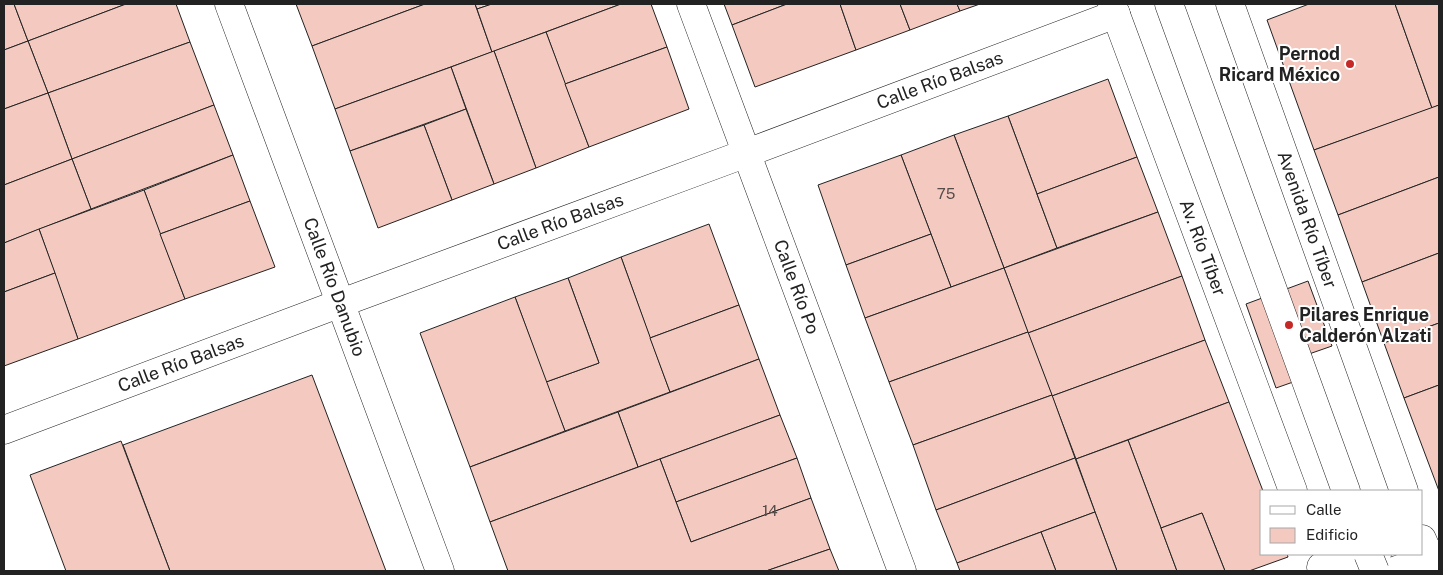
<svg xmlns="http://www.w3.org/2000/svg" width="1443" height="575" viewBox="0 0 1443 575" font-family="'Public Sans',sans-serif">
  <style>
    .building { fill: #f3c9c0; stroke: #222 }
    .lines { fill: none; stroke-linecap: round; stroke-linejoin: round }
    .street-casing { stroke: #222; stroke-width: 29 }
    .primary-casing { stroke: #222; stroke-width: 29 }
    .street { stroke: #fff; stroke-width: 28 }
    .primary { stroke: #fff; stroke-width: 28 }
    .primary-bridge-casing { stroke: #222; stroke-width: 29; stroke-linecap: butt }
    .primary-bridge { stroke: #fff; stroke-width: 28 }
    .poi-dot { fill: #c62828; stroke: #fff; stroke-width: 2 }
    .labels { text-anchor: middle; stroke-width: 4; stroke-linejoin: round; paint-order: stroke }
    .number-label { font-size: 15px; fill: #564c4a }
    .poi-label { font-size: 18px; font-weight: bold; fill: #222; stroke: #fff; text-anchor: end }
    .street-label { font-size: 18px; fill: #222; stroke: #fff }
  </style>
  <rect width="100%" height="100%" fill="#fff"/>
  <g class="building">
    <path d="M4 4H14L28 41 4 50Z"/>
    <path d="M14 4H126L28 41Z"/>
    <path d="M126 4H176L190 42 48 93 28 41Z"/>
    <path d="M296 4H425L312 46Z"/>
    <path d="M425 4H475L492 52 335 109 312 46Z"/>
    <path d="M475 4H492L477 9Z"/>
    <path d="M492 4H621L492 52 477 9Z"/>
    <path d="M621 4H651L667 47 565 84 546 32Z"/>
    <path d="M724 4H787L732 25Z"/>
    <path d="M787 4H840L856 50 755 87 732 25Z"/>
    <path d="M840 4H900L910 30 856 50Z"/>
    <path d="M900 4H957L960 11 910 30Z"/>
    <path d="M957 4H980L960 11Z"/>
    <path d="M1309 4H1395L1432 108 1314 150 1267 20Z"/>
    <path d="M1395 4H1439V105L1432 108Z"/>
    <path d="M546 32 589 147 536 168 494 51Z"/>
    <path d="M28 41 48 93 4 109V50Z"/>
    <path d="M190 42 214 105 72 159 48 93Z"/>
    <path d="M667 47 689 109 589 147 565 84Z"/>
    <path d="M494 51 536 168 494 184 451 67Z"/>
    <path d="M451 67 466 109 350 151 335 109Z"/>
    <path d="M1108 79 1137 157 1037 194 1008 116Z"/>
    <path d="M48 93 72 159 4 185V109Z"/>
    <path d="M214 105 233 155 91 209 72 159Z"/>
    <path d="M1439 105V177L1338 215 1314 150Z"/>
    <path d="M466 109 494 184 452 200 424 125Z"/>
    <path d="M1008 116 1057 248 1004 268 954 135Z"/>
    <path d="M424 125 452 200 378 228 350 151Z"/>
    <path d="M954 135 1004 268 951 287 901 155Z"/>
    <path d="M233 155 250 201 160 234 144 190Z"/>
    <path d="M901 155 931 234 846 265 818 185Z"/>
    <path d="M1137 157 1158 212 1057 248 1037 194Z"/>
    <path d="M72 159 91 209 4 243V185Z"/>
    <path d="M1439 177V253L1362 282 1338 215Z"/>
    <path d="M144 190 185 299 78 339 39 229Z"/>
    <path d="M250 201 275 267 185 299 160 234Z"/>
    <path d="M1158 212 1182 276 1028 333 1004 268Z"/>
    <path d="M709 224 739 305 650 338 621 257Z"/>
    <path d="M39 229 55 273 4 292V243Z"/>
    <path d="M931 234 951 287 865 318 846 265Z"/>
    <path d="M1439 253V323L1384 343 1362 282Z"/>
    <path d="M621 257 670 392 565 431 546 382 599 363 568 278Z"/>
    <path d="M1004 268 1028 332 889 382 865 318Z"/>
    <path d="M55 273 78 339 4 366V292Z"/>
    <path d="M1182 276 1205 340 1052 396 1028 333Z"/>
    <path d="M568 278 599 363 546 382 515 297Z"/>
    <path d="M1308 281 1332 346 1309 354 1316 374 1276 388 1246 304Z"/>
    <path d="M515 297 565 431 470 467 420 333Z"/>
    <path d="M739 305 759 359 670 392 650 338Z"/>
    <path d="M1439 323V385L1404 398 1384 343Z"/>
    <path d="M1028 332 1052 395 913 445 889 382Z"/>
    <path d="M1205 340 1229 402 1076 459 1052 396Z"/>
    <path d="M759 359 780 415 638 467 618 412Z"/>
    <path d="M312 375 386 571H170L123 445Z"/>
    <path d="M1439 385V491L1404 398Z"/>
    <path d="M1052 395 1075 458 936 510 913 445Z"/>
    <path d="M1229 402 1263 491H1262V554H1287L1288 557 1249 571H1225L1202 513 1161 528 1128 440Z"/>
    <path d="M618 412 638 467 490 522 470 467Z"/>
    <path d="M780 415 797 458 676 502 660 459Z"/>
    <path d="M1128 440 1161 528 1177 571H1117L1095 512 1076 459Z"/>
    <path d="M121 441 170 571H66L30 475Z"/>
    <path d="M797 458 811 498 691 542 676 502Z"/>
    <path d="M1075 458 1095 512 957 563 936 510Z"/>
    <path d="M660 459 691 542 811 498 830 549 766 571H508L490 522Z"/>
    <path d="M1095 512 1117 571H1056L1041 532Z"/>
    <path d="M1202 513 1225 571H1177L1161 528Z"/>
    <path d="M1041 532 1056 571H960L957 563Z"/>
    <path d="M830 549 839 571H766Z"/>
  </g>
  <g class="lines">
    <g class="street-casing">
      <g id="street">
        <path id="s1" d="M229 4 440 571"/>
        <path id="s2" d="M691 4 902 571"/>
        <path id="s3" d="M4 430 341 303 747 153 1116 14"/>
        <path d="M1394 571 1439 554"/>
      </g>
    </g>
    <g class="primary-casing">
      <g id="primary">
        <path id="s4" d="M1112 4 1293 491"/>
        <path d="M1169 4 1346 491"/>
        <path id="s5" d="M1230 4 1404 491"/>
        <path d="M1422 539 1436 571"/>
        <path d="M1321 567 1355 563 1377 554"/>
      </g>
    </g>
    <use href="#street" class="street"/>
    <use href="#primary" class="primary"/>
    <g class="primary-bridge-casing">
      <path id="primary-bridge" d="M1368 554 1375 571"/>
    </g>
    <use href="#primary-bridge" class="primary-bridge"/>
  </g>
  <g class="poi-dot">
    <circle cx="1350" cy="64" r="5"/>
    <circle cx="1289" cy="325" r="5"/>
  </g>
  <g class="labels">
    <g class="number-label">
      <text x="946" y="199">75</text>
      <text x="770" y="516">14</text>
    </g>
    <g class="poi-label">
      <text x="1340" y="60">Pernod<tspan x="1340" dy="21">Ricard México</tspan></text>
      <text x="1299" y="321" text-anchor="start">Pilares Enrique<tspan x="1299" dy="21">Calderón Alzati</tspan></text>
    </g>
    <g class="street-label">
      <text dy="6" stroke="none"><textPath href="#s3" startOffset="999">Calle Río Balsas</textPath></text>
      <text dy="6" stroke="none"><textPath href="#s5" startOffset="229">Avenida Río Tíber</textPath></text>
      <text dy="6" stroke="none"><textPath href="#s3" startOffset="594">Calle Río Balsas</textPath></text>
      <text dy="6" stroke="none"><textPath href="#s4" startOffset="260">Av. Río Tíber</textPath></text>
      <text dy="6" stroke="none"><textPath href="#s1" startOffset="302">Calle Río Danubio</textPath></text>
      <text dy="6" stroke="none"><textPath href="#s2" startOffset="302">Calle Río Po</textPath></text>
      <text dy="6" stroke="none"><textPath href="#s3" startOffset="189">Calle Río Balsas</textPath></text>
    </g>
  </g>
  <rect width="1443" height="575" fill="none" stroke="#222222" stroke-width="10"/>
  <rect x="1260" y="490" width="162" height="65" fill="#ffffff" stroke="#a7a7a7"/>
  <rect x="1270" y="506" width="25" height="8" fill="#ffffff" stroke="#a7a7a7"/>
  <text x="1306" y="515" font-size="15" fill="#222222">Calle</text>
  <rect x="1270" y="528" width="25" height="15" fill="#f3c9c0" stroke="#a7a7a7"/>
  <text x="1306" y="540" font-size="15" fill="#222222">Edificio</text>
</svg>
